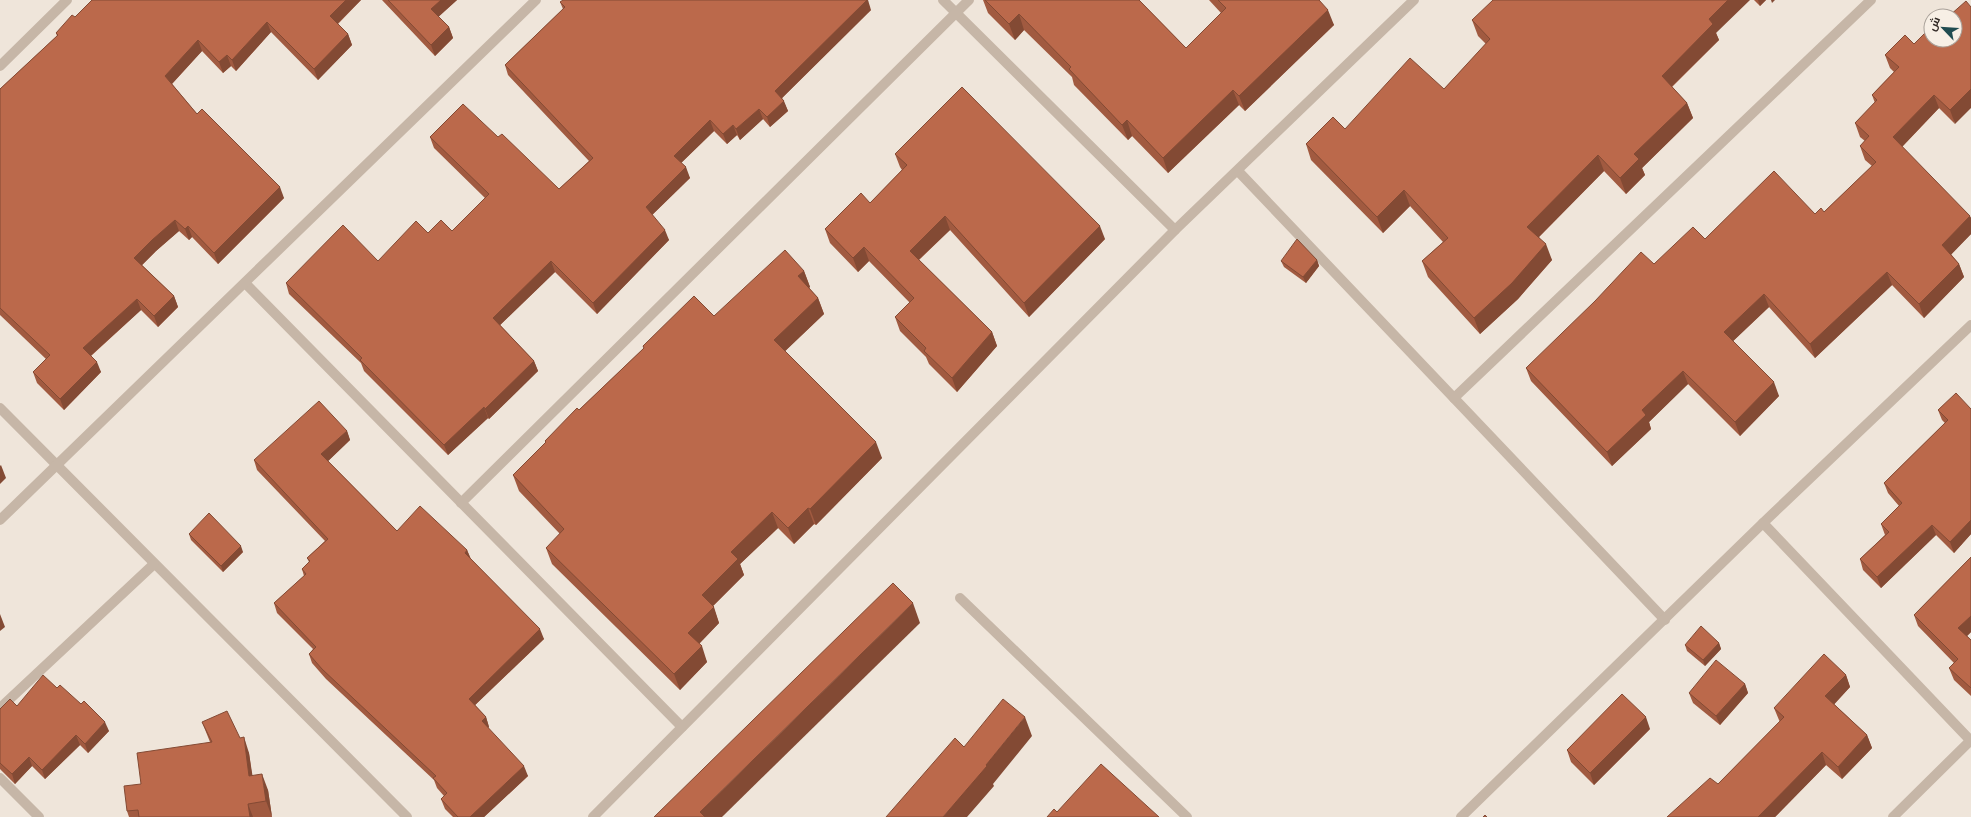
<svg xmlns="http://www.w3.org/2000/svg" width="1971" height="817" viewBox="0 0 1971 817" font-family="Poppins,Cairo,sans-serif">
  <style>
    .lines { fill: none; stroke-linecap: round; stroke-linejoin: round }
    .minor { stroke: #c6b6a7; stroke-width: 10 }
    .wall { fill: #a15a40 }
    .shaded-wall { fill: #834a34 }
    .building { fill: #bb694b; stroke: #834a34 }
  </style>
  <rect width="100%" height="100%" fill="#efe5da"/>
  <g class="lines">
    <g class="minor">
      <path d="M943 0 1175 230"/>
      <path d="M0 66 67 0"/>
      <path d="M1238 171 1665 620"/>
      <path d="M245 283 682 727"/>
      <path d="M1454 398 1871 0"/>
      <path d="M0 408 407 817"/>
      <path d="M461 503 969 0"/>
      <path d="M0 520 536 0"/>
      <path d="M1763 523 1971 741"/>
      <path d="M960 598 1187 817"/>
      <path d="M0 708 154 564"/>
      <path d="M0 778 39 817"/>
      <path d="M593 817 1175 230 1414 0"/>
      <path d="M1461 817 1763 523 1971 325"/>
      <path d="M1893 817 1971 740"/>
    </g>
  </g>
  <g class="wall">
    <path d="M92 0H361L338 24 348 34 352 45 318 80 271 32 236 71 231 66 223 73 202 51 172 84 197 114 284 198 218 264 192 237 189 240 179 231 156 251 142 265 174 296 178 307 158 327 141 310 91 356 101 372 64 410 37 383 33 372 46 359 0 315V89L57 36 56 33 75 17Z"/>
    <path d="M382 0H457L438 17 449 27 453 38 435 56Z"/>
    <path d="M983 0H1139L1186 48 1221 13 1209 0H1319L1334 25 1245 111 1239 105 1168 173 1132 136 1128 140 1074 85 1072 77 1024 30 1015 40 988 13Z"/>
    <path d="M1754 0H1766L1760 6Z"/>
    <path d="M560 2 871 10 782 98 788 111 770 127 763 119 740 140 737 135 727 144 714 131 681 163 690 178 652 215 669 240 597 314 555 272 500 325 534 361 538 371 489 419 488 418 448 455 364 371 361 363 289 294 286 283 378 261 428 233 452 231 485 198 434 148 430 137H498L559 189 589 161 508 75 505 65 563 9Z"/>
    <path d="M1472 20 1716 33 1719 40 1672 87 1687 103 1693 118 1642 168 1645 175 1626 194 1604 171 1539 237 1552 260 1518 299 1480 334 1428 277 1422 261 1443 242 1410 206 1383 233 1311 160 1306 144 1444 89 1486 44 1478 36Z"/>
    <path d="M1931 27 1955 124 1939 108 1902 147 1971 218V234L1951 254 1959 264 1964 277 1924 318 1892 285 1815 358 1769 307 1733 341 1779 396 1740 436 1688 384 1649 422 1651 429 1612 466 1531 381 1526 368 1654 264 1705 239 1824 212 1872 166 1865 160 1860 146 1865 141 1860 137 1855 123 1875 103 1872 95 1894 72 1890 68 1885 55 1914 44Z"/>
    <path d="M895 154 1105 239 1029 317 950 230 919 260 992 332 997 346 957 392 929 364 926 357 900 331 895 317 910 303 869 261 858 272 830 243 825 229 870 203 902 170 900 167Z"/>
    <path d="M1317 260 1319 266 1306 283 1284 267 1281 261Z"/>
    <path d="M804 271 810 287 809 288 818 298 824 314 785 351 882 458 816 525 814 524 794 544 778 528 740 564 744 575 713 606 719 623 699 644 707 662 680 690 552 564 546 548 560 534 519 491 513 475 545 443V441L579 410 644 348 643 346 714 316Z"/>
    <path d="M1971 409V534L1954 553 1936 535 1881 588 1863 570 1860 559 1885 535 1881 524 1899 506 1888 493 1884 483 1945 423 1942 420 1938 410Z"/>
    <path d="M347 431 350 440 328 461 397 531 467 550 471 559 544 639 475 705 486 717 489 727 488 728 528 776 484 817H453L445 809 441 799 444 796 437 788 434 780 326 679 312 663 309 654 313 649 277 613 274 603 304 576 302 569 309 562 307 558 325 541 257 470 254 460Z"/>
    <path d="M189 534 243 552 223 572 191 540Z"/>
    <path d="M1971 557V632L1967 636 1971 640V696L1954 680 1949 668 1954 663 1918 626 1914 615Z"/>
    <path d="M1719 643 1721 649 1705 666 1687 651 1685 645Z"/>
    <path d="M1846 675 1850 687 1834 704 1867 735 1872 748 1842 779 1826 765 1775 817H1667L1718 784 1780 722 1779 720 1774 708Z"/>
    <path d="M1745 684 1748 693 1720 725 1693 703 1689 693Z"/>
    <path d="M57 688 109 731 88 753 80 745 45 779 32 766 15 784 0 769V709L17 706Z"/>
    <path d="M202 722 240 738 249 753 252 776 268 790 272 817H129L127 811 141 784 210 742Z"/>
    <path d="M1650 729 1594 785 1571 762 1567 750Z"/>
  </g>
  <g class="shaded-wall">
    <path d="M346 0H361L334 27 330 16Z"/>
    <path d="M441 0H457L435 20 431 9Z"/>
    <path d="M867 0H868L871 10 779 101 775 91Z"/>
    <path d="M1728 0H1750L1716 33 1719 40 1667 91 1662 76 1709 19Z"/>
    <path d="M1758 0H1766L1760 6Z"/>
    <path d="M1771 0H1775L1772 3Z"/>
    <path d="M1328 10 1334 25 1245 111 1239 96Z"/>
    <path d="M1019 14 1024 30 1015 40 1009 24Z"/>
    <path d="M267 22 271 32 236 71 232 60Z"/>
    <path d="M449 27 453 38 435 56 431 45Z"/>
    <path d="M348 34 352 45 318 80 314 69Z"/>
    <path d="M198 40 202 51 169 87 165 76Z"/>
    <path d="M227 55 231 66 223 73 219 62Z"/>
    <path d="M1971 89V108L1955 124 1950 110Z"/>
    <path d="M1233 90 1239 105 1168 173 1163 158Z"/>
    <path d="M1934 95 1939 108 1898 151 1893 137Z"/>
    <path d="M784 101 788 111 770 127 767 117Z"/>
    <path d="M1687 103 1693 118 1642 168 1645 175 1626 194 1620 178 1634 154Z"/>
    <path d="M759 109 763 119 740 140 736 129Z"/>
    <path d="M710 120 714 131 678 166 674 156Z"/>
    <path d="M1127 120 1132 136 1128 140 1122 125Z"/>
    <path d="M733 125 737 135 727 144 723 134Z"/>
    <path d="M1598 155 1604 171 1533 243 1527 227Z"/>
    <path d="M686 167 690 178 649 218 646 207Z"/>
    <path d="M280 187 284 198 218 264 214 253Z"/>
    <path d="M1404 190 1410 206 1383 233 1377 217Z"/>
    <path d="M945 216 950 230 914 264 910 251Z"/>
    <path d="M1970 216 1971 218V234L1947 259 1942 245Z"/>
    <path d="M175 220 179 231 156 251 138 269 134 258 152 240Z"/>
    <path d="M188 226 192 237 189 240 185 229Z"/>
    <path d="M1100 226 1105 239 1029 317 1024 303Z"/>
    <path d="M665 230 669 240 597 314 593 303Z"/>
    <path d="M1546 244 1552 260 1518 299 1480 334 1474 318Z"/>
    <path d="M864 247 869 261 858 272 853 258Z"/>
    <path d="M1317 260 1319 266 1306 283 1303 277Z"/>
    <path d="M551 261 555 272 497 328 493 318Z"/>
    <path d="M1959 264 1964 277 1924 318 1919 304Z"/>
    <path d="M804 271 810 287 804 292 798 276Z"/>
    <path d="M1887 272 1892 285 1815 358 1810 344Z"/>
    <path d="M1764 294 1769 307 1729 345 1724 332Z"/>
    <path d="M174 296 178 307 158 327 154 316Z"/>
    <path d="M818 298 824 314 780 356 774 340Z"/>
    <path d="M137 299 141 310 87 359 83 348Z"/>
    <path d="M992 332 997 346 957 392 952 378Z"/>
    <path d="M534 361 538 371 489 419 485 409Z"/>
    <path d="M97 362 101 372 64 410 60 399Z"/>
    <path d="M1683 371 1688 384 1649 422 1651 429 1612 466 1607 452 1642 410Z"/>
    <path d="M1774 382 1779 396 1740 436 1735 422Z"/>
    <path d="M484 407 488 418 448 455 444 445Z"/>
    <path d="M347 431 350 440 325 464 321 454Z"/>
    <path d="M876 442 882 458 816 525 810 509Z"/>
    <path d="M1 465 6 478 0 484V466Z"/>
    <path d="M808 508 814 524 794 544 788 528Z"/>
    <path d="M772 512 778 528 740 564 744 575 708 611 702 595 731 552Z"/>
    <path d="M1971 520V534L1954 553 1950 542Z"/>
    <path d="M1932 525 1936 535 1881 588 1877 577Z"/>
    <path d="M241 546 243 552 223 572 221 566Z"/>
    <path d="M467 550 471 560 465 553Z"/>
    <path d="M913 603 920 623 722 817H702L700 812Z"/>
    <path d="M714 607 719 623 694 649 688 633Z"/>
    <path d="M0 614 5 627 0 631Z"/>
    <path d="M1971 616V632L1963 640 1958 628Z"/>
    <path d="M540 629 544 639 472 708 469 699Z"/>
    <path d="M1719 643 1721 649 1705 666 1703 660Z"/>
    <path d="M702 646 707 662 680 690 674 674Z"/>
    <path d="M1846 675 1850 687 1830 709 1825 696Z"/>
    <path d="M1745 684 1748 693 1720 725 1716 716Z"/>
    <path d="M486 717 489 727 485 730 482 721Z"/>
    <path d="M1025 717 1032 736 993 784 994 786 967 817H943Z"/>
    <path d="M1646 717 1650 729 1594 785 1590 773Z"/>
    <path d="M105 722 109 731 88 753 85 744Z"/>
    <path d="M76 735 80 745 45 779 42 770Z"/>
    <path d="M1867 735 1872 748 1842 779 1838 767Z"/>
    <path d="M244 737 249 753 255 792 249 776Z"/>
    <path d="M1822 752 1826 765 1775 817H1758Z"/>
    <path d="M29 757 32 766 15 784 12 774Z"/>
    <path d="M524 766 528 776 484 817H470Z"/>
    <path d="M262 774 268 790 272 817 266 801Z"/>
    <path d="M248 804 253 817H250Z"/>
  </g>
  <g class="building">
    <path d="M92 0H346L330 16 348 34 314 69 267 22 232 60 227 55 219 62 198 40 165 76 197 114 202 109 280 187 214 253 188 226 185 229 175 220 152 240 134 258 174 296 154 316 137 299 83 348 97 362 60 399 33 372 50 355 0 308V89L58 35 56 33 72 15 75 17Z"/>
    <path d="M388 0H441L431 9 449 27 431 45Z"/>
    <path d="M563 0H867L775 91 784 101 767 117 759 109 736 129 733 125 723 134 710 120 674 156 686 167 646 207 665 230 593 303 551 261 493 318 534 361 485 409 484 407 444 445 360 360 362 358 286 283 343 225 378 261 416 221 428 233 441 220 452 231 489 194 430 137 463 104 498 137 502 134 559 189 593 158 505 65 565 7 560 2Z"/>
    <path d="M985 0H1139L1186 48 1226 8 1218 0H1319L1328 10 1239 96 1233 90 1163 158 1127 120 1122 125 1069 69 1071 67 1019 14 1009 24Z"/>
    <path d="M1493 0H1728L1709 19 1713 24 1662 76 1687 103 1634 154 1639 159 1620 178 1598 155 1527 227 1546 244 1512 283 1474 318 1422 261 1448 238 1404 190 1377 217 1306 144 1333 117 1345 129 1410 58 1444 89 1490 39 1472 20Z"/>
    <path d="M1966 1 1971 7V89L1950 110 1934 95 1893 137 1970 216 1942 245 1959 264 1919 304 1887 272 1810 344 1764 294 1724 332 1774 382 1735 422 1683 371 1642 410 1646 415 1607 452 1526 368 1595 301 1641 252 1654 264 1693 227 1705 239 1774 171 1815 214 1821 208 1824 212 1876 162 1860 146 1869 136 1855 123 1877 100 1872 95 1899 67 1885 55 1905 35 1914 44 1931 27V40H1955V16H1949Z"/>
    <path d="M962 87 1100 226 1024 303 945 216 910 251 992 332 952 378 924 351 926 348 895 317 914 298 864 247 853 258 825 229 861 193 870 203 907 165 895 154Z"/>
    <path d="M1297 239 1317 260 1303 277 1281 261Z"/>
    <path d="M785 250 804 271 798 276 818 298 774 340 876 442 810 509 808 508 788 528 772 512 731 552 738 559 702 595 714 607 688 633 702 646 674 674 546 548 564 529 513 475 546 442 545 441 577 408 579 410 644 348 643 346 694 296 714 316Z"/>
    <path d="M1956 393 1971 409V520L1950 542 1932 525 1877 577 1860 559 1889 532 1881 524 1902 503 1884 483 1948 420 1938 410Z"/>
    <path d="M319 401 347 431 321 454 397 531 420 506 467 550 465 553 540 629 469 699 486 717 482 721 524 766 470 817H458L441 799 447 793 433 778 436 776 322 669 309 654 316 647 274 603 306 574 302 569 310 561 307 558 328 539 254 460Z"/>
    <path d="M209 513 241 546 221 566 189 534Z"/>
    <path d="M1971 557V616L1958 628 1971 640V688L1949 668 1958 659 1914 615Z"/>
    <path d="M893 583 913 603 700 812 705 817H654Z"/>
    <path d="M1701 626 1719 643 1703 660 1685 645Z"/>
    <path d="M1824 654 1846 675 1825 696 1867 735 1838 767 1822 752 1758 817H1667L1710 778 1718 784 1784 717 1774 708Z"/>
    <path d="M1716 660 1745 684 1716 716 1689 693Z"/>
    <path d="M43 675 57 688 60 685 81 704 84 701 105 722 85 744 76 735 42 770 29 757 12 774 0 763V709L10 699 17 706Z"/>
    <path d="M1622 694 1646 717 1590 773 1567 750Z"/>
    <path d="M1003 699 1025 717 986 765 987 766 943 817H886L955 738 964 747Z"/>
    <path d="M227 711 240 738 244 737 249 776 262 774 266 801 248 804 250 817H139L138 810 127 811 124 786 141 784 137 753 212 742 202 722Z"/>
    <path d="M1101 764 1159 817H1047L1054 809 1057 812Z"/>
    <path d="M1485 815 1487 817H1483Z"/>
  </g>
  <g transform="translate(1943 28) rotate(295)"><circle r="19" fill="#f7efe5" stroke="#a9a199"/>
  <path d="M0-3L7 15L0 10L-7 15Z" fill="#204c50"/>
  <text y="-6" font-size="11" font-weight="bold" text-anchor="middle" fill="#332b27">ش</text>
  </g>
</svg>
